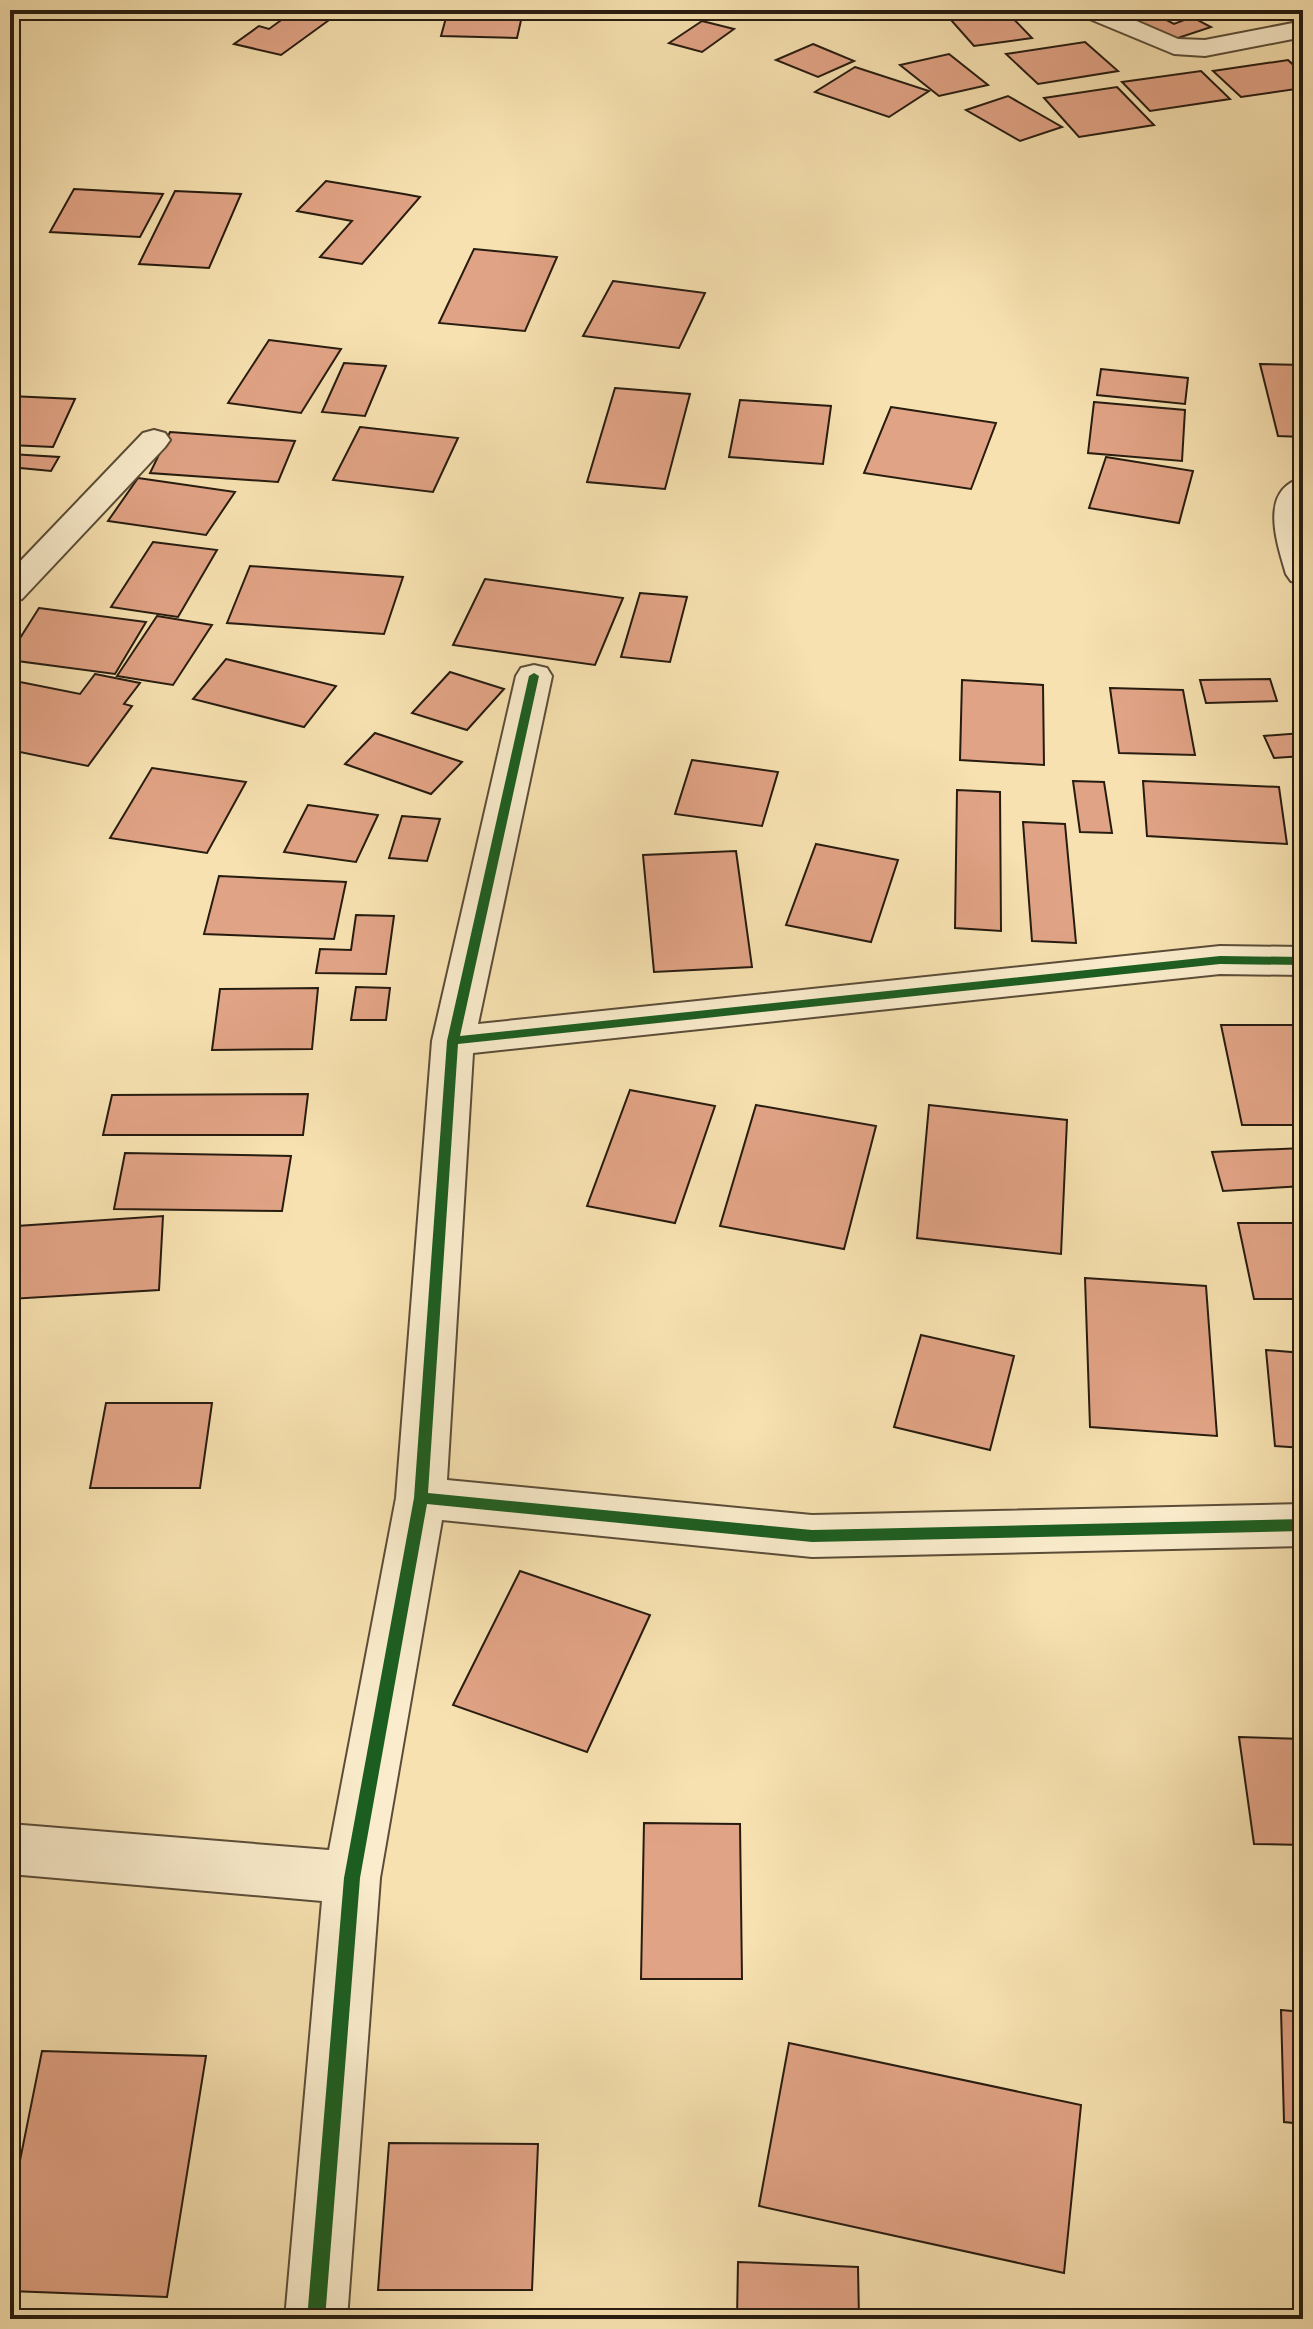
<svg xmlns="http://www.w3.org/2000/svg" width="1313" height="2329" viewBox="0 0 1313 2329" font-family="'IM FELL DW Pica',serif">
  <style>
    .building { fill: #e1a385; stroke: #271c10; stroke-width: 2 }
    .lines { fill: none; stroke-linecap: round; stroke-linejoin: round }
    .minor-casing { stroke: #5b4d38; stroke-width: 4 }
    .minor { fill: #faeccc; fill-rule: evenodd }
    .cycleway-casing { stroke: #faeccc; stroke-width: 5 }
    .cycleway { fill: #1b5e20; fill-rule: evenodd }
  </style>
  <rect width="100%" height="100%" fill="#f7e1b0"/>
  <filter id="stains"><feTurbulence type="fractalNoise" baseFrequency=".0025" numOctaves="4"/><feColorMatrix values="0 0 0 0 .2 0 0 0 0 .09 0 0 0 0 .02 0 0 0 .5 -.17"/></filter>
  <radialGradient id="worn" r=".72"><stop offset=".6" stop-color="#630" stop-opacity="0"/><stop offset="1" stop-color="#630" stop-opacity=".3"/></radialGradient>
  <g class="building">
    <path d="M295 10 336 15 281 55 234 44 259 26 269 29Z"/>
    <path d="M916 10H959L961 16 919 18Z"/>
    <path d="M1114 10H1147L1174 24 1192 17 1211 27 1172 40Z"/>
    <path d="M1007 12 1032 38 974 46 951 20Z"/>
    <path d="M447 14 522 16 517 38 441 36Z"/>
    <path d="M702 21 734 29 702 52 669 43Z"/>
    <path d="M1085 42 1118 71 1038 84 1006 54Z"/>
    <path d="M813 44 854 61 818 77 776 60Z"/>
    <path d="M949 54 988 85 939 96 900 65Z"/>
    <path d="M1288 60 1303 74V88L1241 97 1213 71Z"/>
    <path d="M855 67 929 91 889 117 815 92Z"/>
    <path d="M1201 71 1230 99 1150 111 1122 82Z"/>
    <path d="M1117 87 1154 125 1079 137 1044 98Z"/>
    <path d="M1008 96 1062 127 1020 141 966 110Z"/>
    <path d="M326 181 404 194 420 197 362 264 320 257 352 221 297 211Z"/>
    <path d="M74 189 163 194 140 237 50 232Z"/>
    <path d="M175 191 241 194 209 268 139 264Z"/>
    <path d="M474 249 557 257 525 331 439 323Z"/>
    <path d="M613 281 705 293 679 348 583 336Z"/>
    <path d="M269 340 341 349 301 413 228 403Z"/>
    <path d="M344 363 386 366 365 416 322 412Z"/>
    <path d="M1260 364 1303 365V437L1278 436Z"/>
    <path d="M1101 369 1188 378 1185 404 1097 395Z"/>
    <path d="M615 388 690 394 665 489 587 482Z"/>
    <path d="M10 396 75 399 53 447 10 445Z"/>
    <path d="M740 400 831 406 823 464 729 457Z"/>
    <path d="M1094 402 1185 410 1182 461 1088 453Z"/>
    <path d="M891 407 996 423 971 489 864 473Z"/>
    <path d="M360 427 458 438 433 492 333 480Z"/>
    <path d="M170 432 295 441 278 482 150 473Z"/>
    <path d="M10 454 59 457 51 471 10 467Z"/>
    <path d="M1106 457 1193 471 1179 523 1089 508Z"/>
    <path d="M138 478 235 492 206 535 108 521Z"/>
    <path d="M153 542 217 550 178 617 111 607Z"/>
    <path d="M250 566 403 577 384 634 227 623Z"/>
    <path d="M485 579 623 598 595 665 453 645Z"/>
    <path d="M640 593 687 597 670 662 621 657Z"/>
    <path d="M39 608 146 622 115 674 10 660V654Z"/>
    <path d="M157 616 212 625 173 685 117 676Z"/>
    <path d="M226 659 336 686 304 727 193 699Z"/>
    <path d="M450 672 504 689 467 730 412 713Z"/>
    <path d="M95 674 140 683 124 704 132 706 88 766 10 750V680L80 694Z"/>
    <path d="M1270 679 1277 701 1206 703 1200 680Z"/>
    <path d="M962 680 1043 685 1044 765 960 760Z"/>
    <path d="M1110 688 1183 690 1195 755 1119 753Z"/>
    <path d="M375 733 462 762 431 794 345 764Z"/>
    <path d="M1302 733 1303 756 1274 758 1264 736Z"/>
    <path d="M692 760 778 772 762 826 675 814Z"/>
    <path d="M152 768 246 782 207 853 110 838Z"/>
    <path d="M1073 781 1104 782 1112 833 1080 832Z"/>
    <path d="M1143 781 1279 787 1287 844 1147 836Z"/>
    <path d="M957 790 1000 792 1001 931 955 928Z"/>
    <path d="M308 805 378 815 356 862 284 852Z"/>
    <path d="M402 816 440 819 427 861 389 858Z"/>
    <path d="M1023 822 1065 824 1076 943 1032 941Z"/>
    <path d="M816 844 898 860 871 942 786 925Z"/>
    <path d="M736 851 752 967 654 972 643 855Z"/>
    <path d="M219 876 346 882 334 939 204 934Z"/>
    <path d="M356 915 394 916 386 974 316 973 320 949 351 950Z"/>
    <path d="M356 987 390 988 386 1020H351Z"/>
    <path d="M318 988 312 1049 212 1050 220 989Z"/>
    <path d="M1221 1025H1303V1125H1242Z"/>
    <path d="M630 1090 715 1106 675 1223 587 1206Z"/>
    <path d="M308 1094 303 1135H103L112 1095Z"/>
    <path d="M756 1105 876 1126 844 1249 720 1226Z"/>
    <path d="M929 1105 1067 1120 1061 1254 917 1238Z"/>
    <path d="M1303 1148V1186L1223 1191 1212 1152Z"/>
    <path d="M125 1153 291 1156 282 1211 114 1209Z"/>
    <path d="M163 1216 159 1290 10 1299 17 1226Z"/>
    <path d="M1238 1223H1303V1299H1254Z"/>
    <path d="M1085 1278 1206 1286 1217 1436 1090 1427Z"/>
    <path d="M921 1335 1014 1356 990 1450 894 1427Z"/>
    <path d="M1266 1350 1303 1353V1448L1275 1446Z"/>
    <path d="M106 1403H212L200 1488H90Z"/>
    <path d="M520 1571 650 1615 587 1752 453 1705Z"/>
    <path d="M1239 1737 1303 1739V1845L1254 1844Z"/>
    <path d="M644 1823 740 1824 742 1979H641Z"/>
    <path d="M1281 2010 1303 2012V2124L1284 2122Z"/>
    <path d="M789 2043 1081 2105 1064 2273 759 2206Z"/>
    <path d="M42 2051 206 2056 167 2297 10 2291V2210Z"/>
    <path d="M389 2143 538 2144 532 2290H378Z"/>
    <path d="M738 2262 858 2267 859 2319H737Z"/>
  </g>
  <g class="lines">
    <g class="minor-casing">
      <g id="minor">
        <path d="M1076 10H1111L1178 39 1205 40 1303 21V37L1205 56 1174 54 1080 15Z"/>
        <path d="M154 430 165 433 170 440 165 447 22 599 10 602V572L143 433Z"/>
        <path d="M1303 478V584L1291 581 1286 574C1277 543 1258 489 1303 478Z"/>
        <path d="M534 665 547 668 552 676 478 1024 1220 946 1303 947V975L1220 974 473 1053 447 1480 812 1515 1303 1504V1546L812 1557 442 1520 380 1878 347 2319H285L322 1901 10 1874V1824L329 1850 396 1498 432 1041 516 676 521 668Z"/>
      </g>
    </g>
    <use href="#minor" class="minor"/>
    <g class="cycleway-casing">
      <path id="cycleway" d="M534 673 539 676 460 1036 1220 956 1303 957V965L1220 964 458 1044 428 1493 812 1530 1303 1519V1531L812 1542 427 1504 360 1878 325 2319H307L344 1878 414 1498 447 1041 529 676Z"/>
    </g>
    <use href="#cycleway" class="cycleway"/>
  </g>
  <rect width="1313" height="2329" fill="none" stroke="#f7e1b0" stroke-width="40"/>
  <rect x="12" y="12" width="1289" height="2305" fill="none" stroke="#271c10" stroke-width="4"/>
  <rect x="20" y="20" width="1273" height="2289" fill="none" stroke="#271c10" stroke-width="2"/>
  <rect width="100%" height="100%" filter="url(#stains)"/>
  <rect width="100%" height="100%" fill="url(#worn)"/>
</svg>
